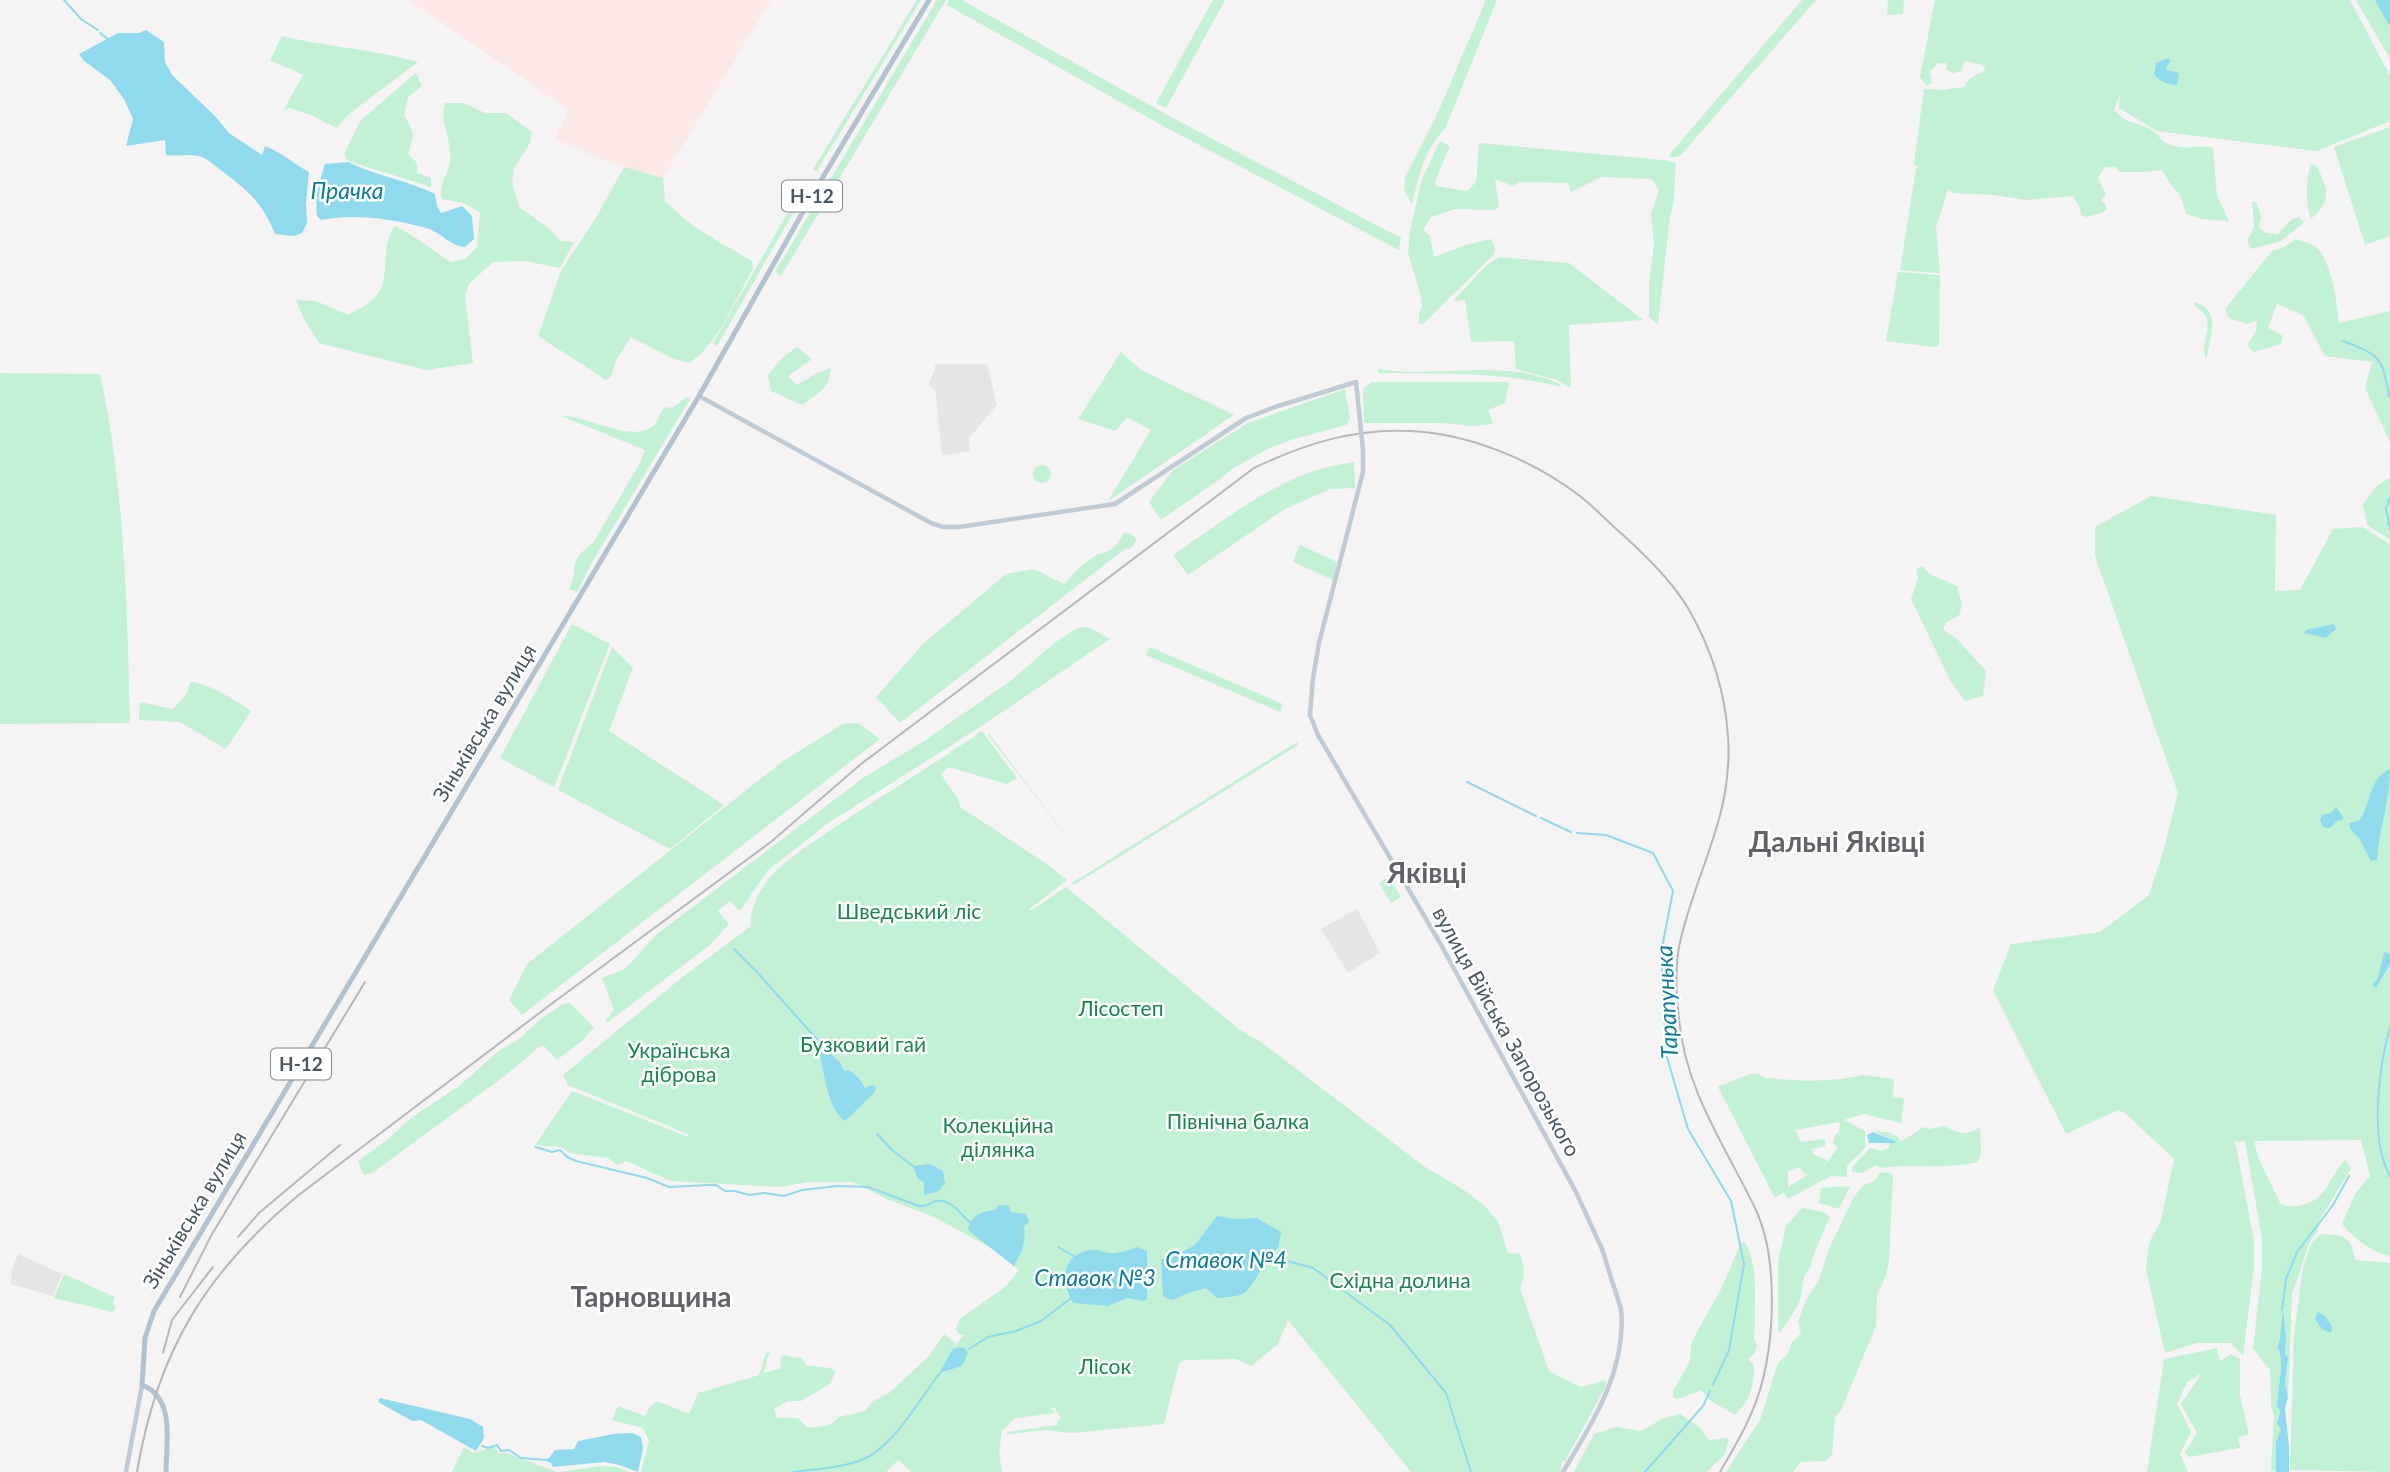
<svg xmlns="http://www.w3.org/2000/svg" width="2390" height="1472" viewBox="0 0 2390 1472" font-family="Lato,sans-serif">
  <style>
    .education { fill: #e6e4e5 }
    .medical { fill: #fce8e6 }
    .green { fill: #c3f1d5; fill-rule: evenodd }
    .water { fill: #90daee }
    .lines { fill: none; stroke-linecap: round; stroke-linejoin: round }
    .stream { stroke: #90daee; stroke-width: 2 }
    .secondary { stroke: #c1cbd6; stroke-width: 4.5 }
    .primary { stroke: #b3c2d1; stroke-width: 5 }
    .rail { stroke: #b5b8bd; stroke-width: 2 }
    .secondary-bridge { stroke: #c1cbd6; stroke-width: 4.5 }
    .labels { text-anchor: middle; stroke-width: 5; stroke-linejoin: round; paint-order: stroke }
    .shield { fill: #fff; stroke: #808990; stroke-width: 2 }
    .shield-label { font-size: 19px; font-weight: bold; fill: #4a5661 }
    .street-label { font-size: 21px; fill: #4a5661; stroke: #fff }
    .park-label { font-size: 21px; fill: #17864f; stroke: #fff }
    .water-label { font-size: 23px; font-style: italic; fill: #0c7c9b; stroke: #fff }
    .district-label { font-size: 28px; font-weight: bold; fill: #5f6368; stroke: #fff }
  </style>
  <rect width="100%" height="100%" fill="#f5f3f3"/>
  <g class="education">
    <path d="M936 364H987L997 405 969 438 970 451 942 455 935 389 929 385Z"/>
    <path d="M1357 909 1380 953 1348 973 1321 929Z"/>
    <path d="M18 1254 62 1274 53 1296 11 1284 12 1270Z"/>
  </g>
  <path class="medical" d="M408 0H771L663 178 610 163 555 139 569 110Z"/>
  <g class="green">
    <path d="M917 0H921L816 172 813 169Z"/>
    <path d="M937 0H946L781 276 775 272Z"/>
    <path d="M949 0H962L1169 116 1401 238 1399 250 1165 127 947 5Z"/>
    <path d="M1213 0H1225L1166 108 1156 103Z"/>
    <path d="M1486 0H1497L1445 129C1424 148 1418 179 1412 205L1404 190 1405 177 1435 119Z"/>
    <path d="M1802 0H1816L1681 155 1677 157H1670L1669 155Z"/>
    <path d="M1888 0H1904L1903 14 1887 15Z"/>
    <path d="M1935 0H2350L2390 76V121L2317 151 2157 131 2119 108 2120 94 2114 110C2125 122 2134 122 2148 128 2162 134 2157 144 2180 147 2191 149 2203 144 2213 148L2217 196 2229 221 2201 219 2186 214 2180 195 2171 185 2162 170 2145 172H2119L2115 167H2105L2098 178 2106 195 2101 201 2105 203 2107 209 2102 213 2086 217 2081 215 2080 208 2073 196 2026 200 1994 195 1953 193 1948 189 1936 228 1940 273 1900 270 1916 168 1920 169 1914 164 1924 89 1944 90 1964 87C1969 77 1974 75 1984 72L1985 69 1982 65 1964 61 1962 71 1953 73 1947 70 1946 63H1938L1930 72 1932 83 1927 86 1920 77Z"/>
    <path d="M2356 0H2375L2390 25V59Z"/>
    <path d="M282 36C328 47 372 49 418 62L349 114 336 128 311 115 290 108 283 111 303 75 270 60Z"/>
    <path d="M416 73 422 86 408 97 404 116C415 132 415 135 408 154L417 163V173L431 178V187L348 161 344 154 360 121Z"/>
    <path d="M445 103H464L485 113H506L532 132 530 143 514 168 512 183 519 207 546 226 561 241 574 242 560 268 524 261 493 262 469 284 465 297 473 363 426 370 319 343 303 317 296 300 316 301 348 315C355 310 365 307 371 301 395 281 377 249 395 226 415 235 432 251 451 262L465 259 477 247 480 212 463 203 442 199C438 184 447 177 450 163 453 142 439 122 445 103Z"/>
    <path d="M2390 127V236L2365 245 2334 147Z"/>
    <path d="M1440 141 1450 146 1437 176 1435 186 1467 191 1476 182 1479 143 1663 160 1676 163C1674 180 1676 201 1670 216L1658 324 1649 317V282L1654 244 1651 214 1659 190 1652 179 1601 177 1571 192 1568 183 1519 182 1513 186 1495 179 1499 207 1495 210 1455 209 1431 217 1423 230 1430 236 1434 257 1462 246 1491 239 1495 248 1494 254 1423 324H1419V315L1422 306 1420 293 1408 253 1410 231 1422 179Z"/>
    <path d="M2311 164 2316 165C2328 189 2333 199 2311 219 2305 205 2306 178 2311 164Z"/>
    <path d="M624 167 663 178 665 202C673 207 678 214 686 220 706 236 730 248 752 261L753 269C735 299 719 344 689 363L674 359 631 337 616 360 611 376 606 380 538 336 561 271 597 216Z"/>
    <path d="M807 179 811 182 717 346 713 343Z"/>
    <path d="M2252 202H2256L2261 216 2259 228 2266 233 2278 234 2292 219 2299 217 2304 223 2281 241 2251 249 2247 241 2254 228Z"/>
    <path d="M2296 239C2302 241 2312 244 2317 248 2332 263 2337 303 2339 323L2390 311V442L2365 388 2372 362 2325 356 2303 315 2277 304 2268 328 2283 336 2281 344 2253 352 2247 345 2256 331 2257 320 2247 324 2229 318 2225 309 2272 251 2286 246Z"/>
    <path d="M1499 257 1569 263 1643 320 1569 325 1571 388 1557 380 1516 369 1514 341 1471 342 1465 300 1453 301 1487 265Z"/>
    <path d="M1898 272 1940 275 1939 345 1934 347 1886 341Z"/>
    <path d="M2195 302C2222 311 2210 335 2207 357L2205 358C2200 335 2220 322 2194 305Z"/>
    <path d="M797 347 812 359 788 376 797 385 815 374 831 368C829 389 819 393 802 405L771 391 768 375 782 358Z"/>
    <path d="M1121 352 1141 370 1234 415 1108 501 1151 430 1127 417 1116 431 1078 419Z"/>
    <path d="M1378 369C1436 379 1503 357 1560 384V387C1500 371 1439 374 1378 373Z"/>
    <path d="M0 373 100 374C125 489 127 606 130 723L0 724Z"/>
    <path d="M1372 382H1509L1505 403 1488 410 1493 424 1472 426 1444 423H1364L1363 389Z"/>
    <path d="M1345 389 1350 419 1346 425 1291 440 1268 449 1232 469 1220 479 1161 520 1149 502 1173 470 1248 423Z"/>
    <path d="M687 397 690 399 592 562 577 592 569 589C581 565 565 563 593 543L641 461 645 450 561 416C586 414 637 447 656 423 660 418 659 413 664 408L673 407Z"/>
    <path d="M1354 462 1355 488 1330 489 1285 509 1188 575 1173 555C1229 517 1285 470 1354 462Z"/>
    <circle cx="1042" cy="474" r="9"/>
    <path d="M2390 478V540L2367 525 2363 504 2378 485Z"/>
    <path d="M2151 496 2276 515 2275 591 2300 590 2333 529 2362 527 2390 544V1256C2370 1252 2355 1239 2342 1224L2355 1194 2370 1176 2361 1140 2254 1141 2258 1157 2280 1203C2290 1208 2292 1207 2302 1205 2327 1200 2328 1178 2345 1160L2351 1169 2320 1219 2317 1232 2310 1241 2292 1294 2288 1398 2285 1384 2288 1363 2285 1354 2286 1340 2283 1317C2282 1328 2280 1339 2277 1349L2280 1350 2281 1367 2277 1405 2280 1411 2277 1417 2281 1429 2276 1442V1472L2271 1470 2274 1416 2271 1405 2270 1370 2253 1349 2262 1268V1239L2245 1141 2233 1142 2236 1145 2254 1241V1266L2243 1356 2231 1343H2197L2165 1353 2146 1269 2149 1243 2161 1220 2174 1159 2125 1113 2118 1110 2066 1134 1993 990 2011 944 2100 932 2149 895 2164 849 2178 793 2095 556V527Z"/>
    <path d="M1124 532 1131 534 1137 540 1130 549H1125L900 723 876 697 923 644 1006 574 1034 569 1064 584C1072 576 1080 566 1089 560 1107 547 1112 557 1124 532Z"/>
    <path d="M1300 545 1337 562 1333 580 1293 562Z"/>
    <path d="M1922 566 1930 574 1957 586 1962 604 1959 616 1946 622 1943 630 1958 640 1986 671 1983 696 1965 701 1951 682 1911 599 1918 578 1916 569Z"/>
    <path d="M572 624 610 644 554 787 500 758Z"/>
    <path d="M1088 627 1110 639 983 725 827 824 767 871 740 911 730 901 718 911 729 924 710 945 607 1023 605 1021 614 1010 602 978 625 969 657 934 863 778 924 741 1013 679 1054 643 1077 628Z"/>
    <path d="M612 647 633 668 609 731 724 805 670 849 558 790Z"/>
    <path d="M1150 647 1283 704 1280 712 1146 655Z"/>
    <path d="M190 682C205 681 238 702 251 711L226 749 180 722 139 720 140 702 173 709 187 693Z"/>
    <path d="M858 723 880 739 522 1015 509 1000 527 964 783 761 843 724Z"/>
    <path d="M982 731 1017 778 1007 784 948 767 941 774 959 801 960 807 1041 860 1067 880 1028 910H1032L1066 887 1240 1030 1261 1042 1425 1167 1461 1188 1484 1205 1498 1221 1508 1253 1520 1254C1525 1268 1526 1275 1520 1288L1549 1371 1581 1387 1606 1380V1386L1565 1461H1562L1560 1472H1411L1288 1320 1278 1344 1251 1366 1236 1359 1184 1360 1179 1363 1164 1424 1072 1433 1046 1430 1008 1434 1007 1432 1057 1425 1058 1420 1061 1418 1054 1407 1051 1408 1056 1413 1015 1418 1002 1431 999 1452 1002 1472H912L898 1460 886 1472H641L649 1441 643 1428 612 1420 618 1406 645 1416 649 1408 657 1401 689 1414 698 1393 759 1375 766 1353 769 1352 771 1354 768 1355 764 1373 781 1368 780 1358 784 1355 793 1358 801 1357 806 1365 830 1368 836 1371 830 1384 801 1401H788L774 1409 777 1418H798L808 1428 830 1425 839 1417 865 1411 873 1401 889 1393 929 1356 944 1334 955 1343 954 1347 964 1335 958 1334 956 1329 960 1319 1006 1286 1019 1270 989 1247 934 1217 889 1200 853 1182H809L779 1187 671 1181 626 1161 617 1165 608 1158 570 1153 561 1147 535 1145 572 1091 688 1137V1134L568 1085 563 1075 685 975 751 926C749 908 761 886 774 873 797 851 826 833 852 816 897 786 939 761 982 731Z"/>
    <path d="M989 734 1088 864 988 735Z"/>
    <path d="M1297 742 1298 745 1074 885 1072 883Z"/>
    <path d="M1389 877 1401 897 1391 903 1379 883Z"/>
    <path d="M570 1003 594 1027 583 1040 557 1060 544 1046H540L506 1075 372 1173 364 1175 358 1161 387 1140 411 1118 460 1085 500 1050 519 1039 542 1018 563 1004Z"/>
    <path d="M1750 1074H1759L1765 1078 1809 1081 1842 1079 1863 1075 1894 1079 1893 1097 1904 1098 1901 1123 1864 1114 1844 1120 1865 1131V1148L1847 1166V1177L1831 1176 1788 1199 1784 1192 1775 1198 1718 1087ZM1840 1122 1839 1132 1835 1135 1833 1143 1838 1148 1823 1167 1827 1160 1813 1154 1812 1149 1825 1146V1139L1801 1142 1795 1130ZM1799 1167 1805 1174H1809L1788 1187V1171Z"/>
    <path d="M1943 1126C1958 1132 1965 1138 1980 1127L1981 1155 1977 1162C1945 1170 1913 1163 1881 1168L1877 1165 1861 1173 1852 1172 1853 1166 1870 1148 1882 1151 1890 1147 1889 1143H1895V1141L1874 1131 1891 1133 1898 1137 1900 1142 1917 1132 1922 1127 1930 1129Z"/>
    <path d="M1890 1172 1893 1176 1889 1260 1886 1275 1877 1295 1876 1326 1841 1410 1835 1417 1832 1455 1825 1461 1800 1462 1793 1472H1726L1760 1420 1778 1363 1788 1354 1792 1342 1801 1333 1798 1322 1806 1300 1818 1282 1829 1249 1852 1200 1862 1186 1874 1181 1880 1173Z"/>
    <path d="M1850 1186 1839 1209 1819 1203 1821 1188Z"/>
    <path d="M1802 1208 1823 1212 1830 1217 1813 1256 1811 1266 1804 1276 1800 1301 1781 1332H1778V1262L1786 1226Z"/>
    <path d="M2322 1234C2346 1235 2351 1236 2355 1260L2390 1263V1472L2290 1470 2294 1336 2303 1267 2312 1242Z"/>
    <path d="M1745 1242C1759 1267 1754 1296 1755 1324 1755 1333 1752 1337 1757 1345L1755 1353 1748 1359 1754 1365C1754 1386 1750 1401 1735 1415L1708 1399 1702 1390 1678 1399 1673 1397V1391L1689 1363 1692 1341 1720 1291 1741 1243Z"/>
    <path d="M64 1274 115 1297 113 1303 116 1307 113 1312 54 1298Z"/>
    <path d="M2217 1348 2220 1361 2231 1354 2240 1359V1395L2249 1434 2238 1437 2240 1448 2189 1457 2185 1452 2197 1433 2181 1404 2202 1373 2187 1382 2177 1404 2191 1432 2180 1454 2188 1472H2147L2164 1359Z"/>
    <path d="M1680 1414 1698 1426 1709 1440 1729 1438 1725 1454 1707 1472H1574L1594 1434 1616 1427 1641 1431 1664 1418Z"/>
    <path d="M464 1447 473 1453 495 1447 498 1453H507L557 1472H452Z"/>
    <path d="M601 1466 617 1467 628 1472H560Z"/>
  </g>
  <g class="water">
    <path d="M2375 0H2390V25L2387 22Z"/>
    <path d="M146 30 164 42 165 62 172 75 215 116 229 133 262 155 265 146C281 152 294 164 309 172L306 203 307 223 302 233 294 236 275 234C263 203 248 191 222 171 217 167 210 161 204 158 192 152 179 157 166 155L165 140 126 146 133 119 124 99 110 80 84 61 79 54 118 33H139Z"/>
    <path d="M2168 58 2171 61 2166 67 2167 70 2179 73 2177 85C2170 85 2158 81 2154 74L2156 63Z"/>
    <path d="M348 162C376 176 407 180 435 194L437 206 441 213 462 206 472 216 474 239 465 247C450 246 441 232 426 228 394 219 354 213 321 220L317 216C315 198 319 182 325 164Z"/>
    <path d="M2334 624 2336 629 2326 638 2304 633 2306 630Z"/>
    <path d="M2390 769C2390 801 2379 829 2377 860L2371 861 2359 838 2350 829 2349 823 2359 821C2371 804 2369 778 2390 769Z"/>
    <path d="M2336 807 2343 817 2342 820 2337 821 2330 828 2323 827 2320 820 2322 815 2331 813Z"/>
    <path d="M2384 952 2390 954V964L2376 988 2372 985 2378 978Z"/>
    <path d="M822 1044 841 1064 844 1071 849 1070 859 1078 865 1088 872 1085 876 1087 874 1093 845 1121C826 1107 825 1073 819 1051Z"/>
    <path d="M1873 1132 1895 1141V1143H1869L1867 1135Z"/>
    <path d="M930 1164 943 1171 945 1183 939 1191 924 1195V1182L918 1179 913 1166Z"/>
    <path d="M999 1205 1009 1206 1011 1212 1026 1214 1029 1222 1024 1226C1026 1242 1022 1252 1014 1266L968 1230C971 1215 982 1211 995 1210Z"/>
    <path d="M1217 1216 1237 1219 1257 1218 1281 1232 1278 1248C1262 1260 1254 1291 1240 1295 1233 1297 1224 1297 1217 1298L1206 1288C1200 1290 1194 1291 1188 1293 1177 1297 1174 1304 1163 1296L1161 1259 1173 1257 1195 1245Z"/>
    <path d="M1137 1247 1147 1251V1299L1144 1301 1127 1298 1108 1306 1073 1303C1061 1281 1060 1257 1089 1250 1097 1248 1103 1253 1110 1253 1117 1254 1131 1250 1137 1247Z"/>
    <path d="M2283 1309 2286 1340 2285 1354 2288 1358 2285 1384 2288 1398 2285 1408 2289 1447V1472H2276V1442L2281 1429 2277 1424 2280 1411 2277 1405 2281 1367 2280 1351 2277 1349 2280 1338Z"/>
    <path d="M2318 1312 2324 1315 2332 1326 2331 1333 2322 1329 2315 1319Z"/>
    <path d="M959 1347 964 1348 968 1353 962 1366 939 1373 953 1349Z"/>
    <path d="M380 1398 470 1419 483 1427 484 1438 476 1451 421 1420 412 1421 378 1402Z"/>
    <path d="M613 1434 632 1433 641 1437 643 1448 638 1472 619 1465 604 1462 553 1467 551 1463 544 1460 549 1458 555 1450 574 1449 578 1441Z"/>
  </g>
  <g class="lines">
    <g class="stream">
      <path d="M64 0 81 19 98 30"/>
      <path d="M100 33 108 39"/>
      <path d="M2343 341C2383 356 2381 358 2390 398"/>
      <path d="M2390 497 2386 509 2390 529"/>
      <path d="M1467 782 1536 816"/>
      <path d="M1541 818 1571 832"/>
      <path d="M1577 833 1606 835 1653 853 1673 891 1661 953 1666 1054 1688 1129 1731 1201 1744 1264 1729 1350 1713 1385"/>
      <path d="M734 949 756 971 823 1046"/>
      <path d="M2390 1027C2379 1066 2369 1140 2390 1176"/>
      <path d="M877 1134 893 1151 913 1166"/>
      <path d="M535 1147 552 1152 560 1150 567 1157 576 1161 647 1178 669 1187 709 1185H716L725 1191H735L749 1195 765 1193 784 1196 802 1190 837 1186 868 1187 919 1206C928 1207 929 1203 936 1201 952 1198 961 1216 972 1224"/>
      <path d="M1058 1247 1075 1257"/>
      <path d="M1280 1259 1313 1268 1390 1325 1446 1393 1471 1472"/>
      <path d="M2282 1310 2286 1279 2297 1252 2333 1205 2349 1176"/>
      <path d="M969 1349 988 1337 1016 1331 1041 1321 1070 1299"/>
      <path d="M482 1446 488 1448 497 1445 501 1451 509 1450 521 1458 546 1460"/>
      <path d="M793 1472C816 1469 842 1468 864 1459 894 1446 920 1398 940 1373"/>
      <path d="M1645 1472 1703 1406 1710 1391"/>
    </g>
    <g class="secondary">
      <path d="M699 396 931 523 943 527H959L1115 504 1246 418 1275 407 1356 382 1360 421"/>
      <path d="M1363 450V472L1319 643 1313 678 1310 715 1318 735 1440 943 1576 1192 1602 1249 1621 1309C1627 1370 1593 1421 1563 1472"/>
      <path d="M126 1472 142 1385"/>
    </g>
    <path class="primary" d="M166 1472C166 1443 176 1398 142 1385L145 1338 154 1311 699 396 817 187 929 0"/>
    <g class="rail">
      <path d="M238 1237 259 1213 340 1145"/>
      <path d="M180 1297 212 1234 365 982"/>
      <path d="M163 1353 172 1320 213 1267"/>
      <path d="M137 1472C157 1352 206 1271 300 1194L554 1002 772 841 861 764 1254 468C1304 444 1354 428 1410 431 1471 434 1532 460 1580 496 1595 508 1608 522 1622 534 1647 557 1670 579 1688 608 1710 646 1725 691 1728 736 1733 813 1700 863 1682 934 1674 962 1676 991 1679 1019 1685 1089 1725 1146 1755 1208 1779 1258 1775 1345 1758 1396 1749 1423 1734 1448 1720 1472"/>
    </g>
    <path class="secondary-bridge" d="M1360 421 1363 450"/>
  </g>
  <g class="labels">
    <g class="shield">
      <rect x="782" y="180.5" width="60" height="31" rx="5"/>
      <rect x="271" y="1048.5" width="60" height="31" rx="5"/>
    </g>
    <g class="shield-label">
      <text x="812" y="203">Н-12</text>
      <text x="301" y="1071">Н-12</text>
    </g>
    <g class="street-label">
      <text transform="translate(485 723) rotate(-59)" y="7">Зіньківська вулиця</text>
      <text transform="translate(1506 1032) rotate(61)" y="7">вулиця Війська Запорозького</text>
      <text transform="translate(195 1210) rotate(-59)" y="7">Зіньківська вулиця</text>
    </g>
    <g class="park-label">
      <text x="909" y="919">Шведський ліс</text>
      <text x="1121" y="1016">Лісостеп</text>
      <text x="863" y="1052">Бузковий гай</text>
      <text x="679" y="1058">Українська<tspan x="679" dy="24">діброва</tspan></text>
      <text x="1238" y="1129">Північна балка</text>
      <text x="998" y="1133">Колекційна<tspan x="998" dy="24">ділянка</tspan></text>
      <text x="1400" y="1288">Східна долина</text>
      <text x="1105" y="1374">Лісок</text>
    </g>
    <g class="water-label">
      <text x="347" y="199">Прачка</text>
      <text transform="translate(1667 1002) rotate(-93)" y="8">Тарапунька</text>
      <text x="1226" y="1268">Ставок №4</text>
      <text x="1095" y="1286">Ставок №3</text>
    </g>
    <g class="district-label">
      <text x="1837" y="852">Дальні Яківці</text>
      <text x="1427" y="883">Яківці</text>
      <text x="651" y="1307">Тарновщина</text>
    </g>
  </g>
</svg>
